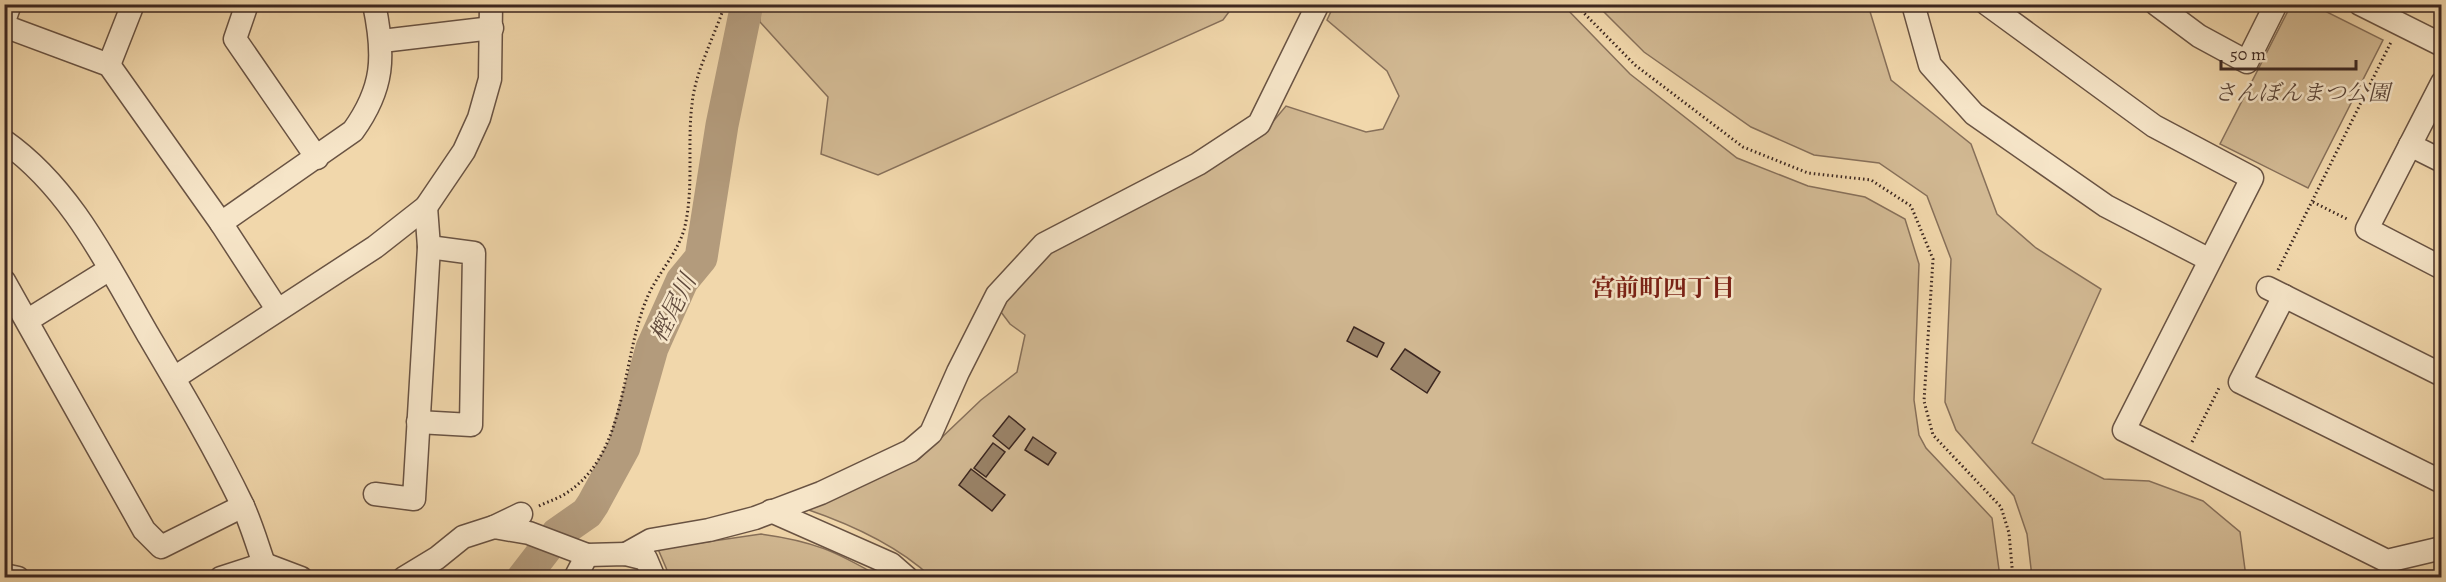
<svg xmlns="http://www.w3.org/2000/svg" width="2446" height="582" viewBox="0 0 2446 582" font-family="Alegreya,'Noto Serif JP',serif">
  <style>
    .green { fill: #d2b993; stroke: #87705a; stroke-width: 1.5 }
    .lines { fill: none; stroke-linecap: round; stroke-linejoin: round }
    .river { stroke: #b39b7c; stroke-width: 33 }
    .building { fill: #9a8368; stroke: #3c2720; stroke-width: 1.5 }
    .minor-casing { stroke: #695343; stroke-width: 25 }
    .path { stroke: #3c2720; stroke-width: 3; stroke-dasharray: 1.5 3; stroke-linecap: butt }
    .minor { stroke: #f6e5c8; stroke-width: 22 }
    .labels { text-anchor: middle; stroke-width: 5; stroke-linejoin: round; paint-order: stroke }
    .park-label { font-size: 22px; font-style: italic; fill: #5a4437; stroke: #f6e5c8 }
    .neighbourhood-label { font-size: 24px; font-weight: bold; fill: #7a1f14; stroke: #f6e5c8 }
    .water-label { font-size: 24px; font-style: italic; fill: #604a3c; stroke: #f6e5c8 }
  </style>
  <rect width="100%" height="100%" fill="#f1d7ab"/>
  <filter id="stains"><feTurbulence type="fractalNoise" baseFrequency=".00333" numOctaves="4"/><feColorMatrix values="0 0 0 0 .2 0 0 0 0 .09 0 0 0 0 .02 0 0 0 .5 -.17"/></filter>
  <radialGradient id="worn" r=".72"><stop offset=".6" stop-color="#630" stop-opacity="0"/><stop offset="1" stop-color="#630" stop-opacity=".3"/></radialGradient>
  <g class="green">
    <path d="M952 5 1067 8 1072 4 1234 5 1223 20 878 175 821 154 828 97 760 22 759 5Z"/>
    <path d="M1334 5H1563L1630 74 1737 158 1808 186 1865 197 1905 219 1919 264 1914 400 1919 435 1926 448 1992 518 2000 577H931C897 545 850 524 806 509L919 459 981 400 1017 372 1025 335 1010 324 998 308 1052 250 1266 130 1286 106 1366 132 1383 129 1399 96 1387 71 1327 20Z"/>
    <path d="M1597 5H1868L1891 80 1971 144 1997 214 2036 248 2101 289 2032 443 2104 479 2149 481 2203 501 2240 532 2246 577H2032L2027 534 2014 496 1956 430 1945 402 1951 259 1927 196 1879 163 1814 155 1751 127 1644 52Z"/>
    <path d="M2291 5H2313L2383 40 2308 188 2220 144Z"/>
    <path d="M761 534C813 541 835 551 880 577H670L658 549Z"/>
  </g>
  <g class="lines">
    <path class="river" d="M523 578 557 534 587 513 593 504 624 447 652 348 682 281 701 258 722 125 747 4"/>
  </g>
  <g class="building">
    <path d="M1354 327 1384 343 1377 357 1347 341Z"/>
    <path d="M1405 349 1440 372 1427 393 1391 369Z"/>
    <path d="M1009 416 1025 429 1009 449 993 436Z"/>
    <path d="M1033 437 1056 453 1048 465 1025 450Z"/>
    <path d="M993 443 1005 452 986 477 974 468Z"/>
    <path d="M971 469 1005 495 992 511 959 485Z"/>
  </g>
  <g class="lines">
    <g class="minor-casing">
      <g id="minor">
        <path d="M247 4 235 39 317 158"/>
        <path d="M1913 4 1930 65 1974 114 2106 206 2208 259"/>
        <path d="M1987 4 2154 126 2252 178 2124 430 2387 561 2442 548"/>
        <path d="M2156 4 2199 36 2247 62 2276 4"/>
        <path d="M2360 4 2442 45"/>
        <path d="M4 21 10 4"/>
        <path d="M4 26 109 65 221 223 277 309"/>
        <path d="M382 41 492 28"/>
        <path d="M109 65 133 4"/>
        <path d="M2442 83 2367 229 2442 268"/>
        <path d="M4 141C71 188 107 264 147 333 180 389 214 446 242 504 251 523 257 544 264 564"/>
        <path d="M2410 145 2442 161"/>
        <path d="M221 223 353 131C384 88 385 56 374 4"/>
        <path d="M4 281 144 530 161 547 243 506"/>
        <path d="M2268 288 2442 375"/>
        <path d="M2284 296 2240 382 2442 482"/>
        <path d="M28 320 110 269"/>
        <path d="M174 378 375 247 426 207 464 151 479 118 490 79 491 4"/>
        <path d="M418 422 471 425 474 253 429 247"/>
        <path d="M375 494 414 499 429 247 426 207"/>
        <path d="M771 511 891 564 907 578"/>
        <path d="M494 527 521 514"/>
        <path d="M626 554 651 540 709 530 755 518 821 493 910 451 931 433 958 372 997 295 1044 244 1198 164 1259 124 1318 4"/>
        <path d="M4 575 18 578"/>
        <path d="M221 578 264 564 301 578"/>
        <path d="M404 578 437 558 463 537 494 527 529 533 587 555 626 554 646 559 654 578"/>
        <path d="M575 578 587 555"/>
      </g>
    </g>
    <g class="path">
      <path d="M1575 4 1635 65 1743 147 1808 173 1871 180 1911 206 1933 259 1924 401 1933 435 2001 507 2009 533 2013 578"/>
      <path d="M2313 202 2349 220"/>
      <path d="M2278 270 2391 42"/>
      <path d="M2192 442 2220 386"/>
      <path d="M539 506C549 501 560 498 568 492 628 452 621 359 647 298 657 274 679 252 685 226 694 186 687 144 692 104 695 72 715 35 725 4"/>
    </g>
    <use href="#minor" class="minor"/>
  </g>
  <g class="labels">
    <g class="park-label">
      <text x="2302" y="100">さんぼんまつ公園</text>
    </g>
    <g class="neighbourhood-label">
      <text x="1663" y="296">宮前町四丁目</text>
    </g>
    <g class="water-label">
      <text transform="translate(673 308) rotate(-63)" y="8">樫尾川</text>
    </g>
  </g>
  <rect width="2446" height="582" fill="none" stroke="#f1d7ab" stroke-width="24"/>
  <rect x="6" y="6" width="2434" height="570" fill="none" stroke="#3c2720" stroke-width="3"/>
  <rect x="12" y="12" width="2422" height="558" fill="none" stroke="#3c2720" stroke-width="1.5"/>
  <path d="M2221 60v9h135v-9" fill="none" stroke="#3c2720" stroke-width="3"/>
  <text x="2230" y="60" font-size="18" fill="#3c2720" stroke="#f6e5c8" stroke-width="4.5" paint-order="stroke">50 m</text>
  <rect width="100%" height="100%" filter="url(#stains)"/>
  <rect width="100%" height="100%" fill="url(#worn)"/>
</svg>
